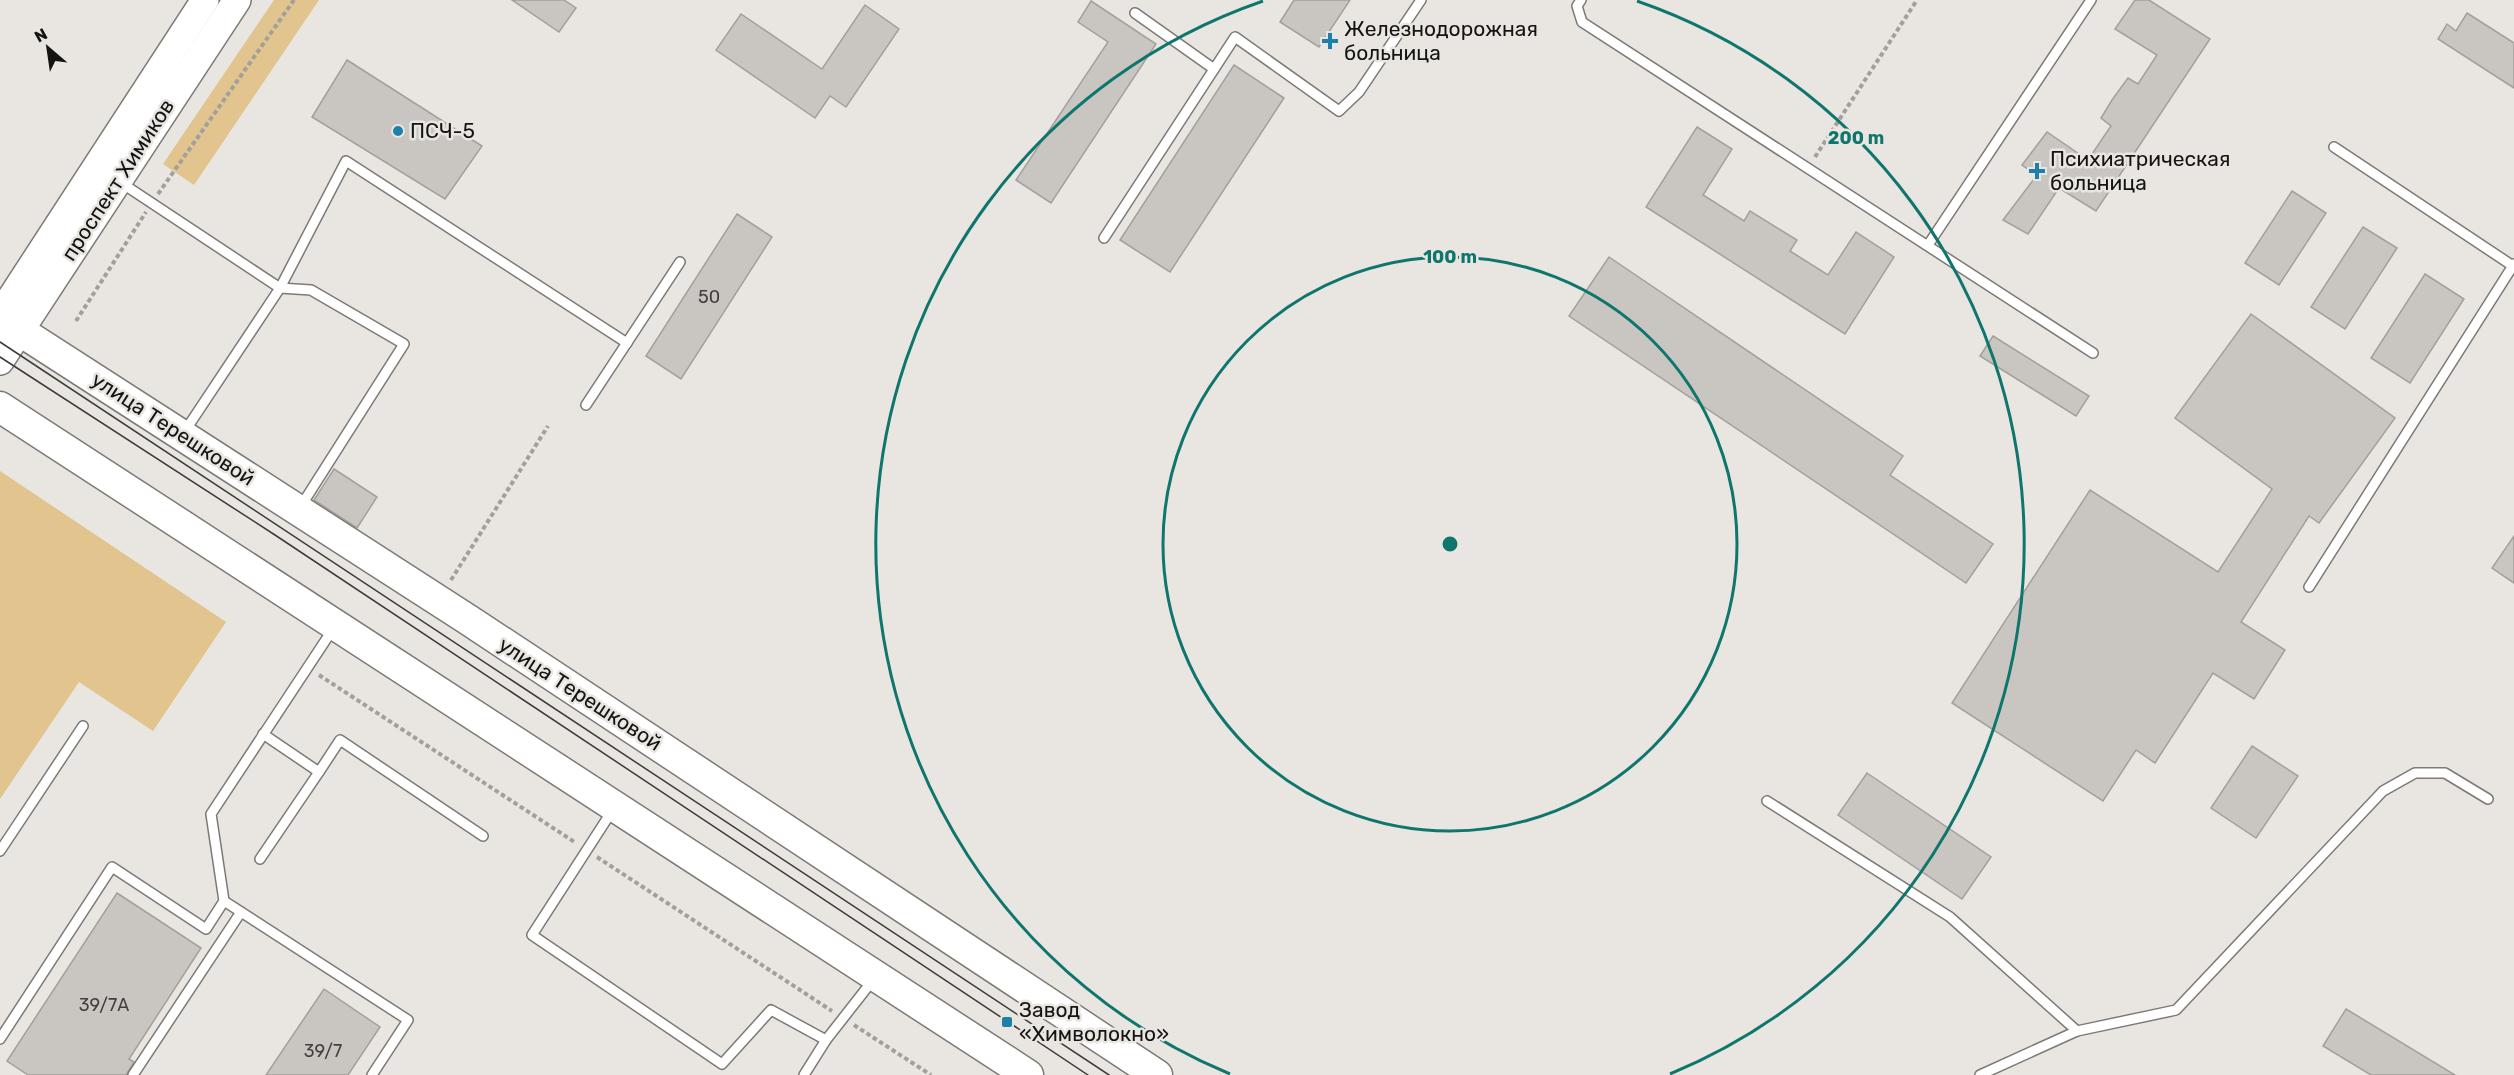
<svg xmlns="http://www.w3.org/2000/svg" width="2514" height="1075" viewBox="0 0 2514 1075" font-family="Rubik,sans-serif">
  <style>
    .green { fill: #e1c48e }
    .building { fill: #c9c6c1; stroke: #a3a09b; stroke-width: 1.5 }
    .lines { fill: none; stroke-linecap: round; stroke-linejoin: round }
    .service-casing { stroke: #7c7a75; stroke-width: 12 }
    .secondary-casing { stroke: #7c7a75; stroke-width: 30 }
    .primary-casing { stroke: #7c7a75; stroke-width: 33 }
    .path { stroke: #a2a09c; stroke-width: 4; stroke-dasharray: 4.5 3; stroke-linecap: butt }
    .service { stroke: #fff; stroke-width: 9 }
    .secondary { stroke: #fff; stroke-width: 27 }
    .primary { stroke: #fff; stroke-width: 30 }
    .tram { stroke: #3b3a38; stroke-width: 1.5 }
    .ring { fill: none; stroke: #0f766e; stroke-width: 3 }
    .poi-dot { fill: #1c80ab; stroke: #e9e6e1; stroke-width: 2 }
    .labels { text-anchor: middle; stroke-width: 5; stroke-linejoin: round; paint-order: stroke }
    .number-label { font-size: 18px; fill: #42403e }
    .poi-label { font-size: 21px; fill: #151413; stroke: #e9e6e1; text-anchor: start }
    .street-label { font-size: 21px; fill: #151413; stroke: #e9e6e1 }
    .centre { fill: #0f766e; stroke: #e9e6e1; stroke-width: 3 }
    .ring-label { font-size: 18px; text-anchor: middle; font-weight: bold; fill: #0f766e; stroke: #e9e6e1; stroke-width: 5; stroke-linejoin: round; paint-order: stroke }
  </style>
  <rect width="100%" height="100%" fill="#e9e6e1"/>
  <g class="green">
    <path d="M274 0H319L194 185 163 164Z"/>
    <path d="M0 471 226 622 153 731 79 682 0 799Z"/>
  </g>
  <g class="building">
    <path d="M512 0H564L576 8 559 32Z"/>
    <path d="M1294 0H1350L1319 47 1280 22Z"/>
    <path d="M2135 0H2149L2210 39 2096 211 2059 188 2028 234 2003 220 2037 175 2022 165 2047 132 2088 160 2111 126 2101 118 2112 100 2128 78 2138 84 2157 55 2115 29Z"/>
    <path d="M1091 1 1156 44 1051 203 1016 180 1108 42 1078 22Z"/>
    <path d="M865 5 899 29 846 107 830 96 815 118 716 50 741 14 822 69Z"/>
    <path d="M2467 13 2514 43V88L2438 39 2447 24 2456 31Z"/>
    <path d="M347 60 482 146 445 199 312 117Z"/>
    <path d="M1234 65 1284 98 1170 272 1120 240Z"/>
    <path d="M1697 127 1732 149 1703 195 1744 221 1750 211 1797 240 1790 251 1828 275 1856 232 1894 257 1845 334 1646 207Z"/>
    <path d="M2292 191 2326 213 2279 285 2245 263Z"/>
    <path d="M737 214 772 237 681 379 646 356Z"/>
    <path d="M2363 227 2397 248 2345 329 2311 307Z"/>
    <path d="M1609 257 1903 456 1890 475 1993 544 1966 583 1569 316Z"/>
    <path d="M2425 274 2464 299 2410 383 2371 358Z"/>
    <path d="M2251 314 2395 418 2319 523 2309 516 2241 622 2285 650 2254 699 2213 673 2155 763 2136 750 2103 801 1952 703 2090 490 2218 572 2272 489 2175 418Z"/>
    <path d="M1993 336 2089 396 2076 416 1980 356Z"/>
    <path d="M334 469 377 497 357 528 314 500Z"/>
    <path d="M2514 536V583L2492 568Z"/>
    <path d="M2252 746 2298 776 2256 838 2211 808Z"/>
    <path d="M1867 773 1991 857 1962 899 1838 815Z"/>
    <path d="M117 893 201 948 129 1059 134 1062 126 1075H28L7 1061Z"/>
    <path d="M324 989 380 1027 348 1075H266Z"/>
    <path d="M2346 1009 2455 1075H2371L2323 1046Z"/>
  </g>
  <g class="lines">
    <g class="service-casing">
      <g id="service">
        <path d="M1581 0 1577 6 1582 22 2093 353"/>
        <path d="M1135 13 1214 69"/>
        <path d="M2334 147 2513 266"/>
        <path d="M120 182 280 288 185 431"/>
        <path d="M1104 238 1235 37 1339 111 1359 92 1421 0"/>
        <path d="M1928 245 2091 0"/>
        <path d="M586 405 680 262"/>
        <path d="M301 506 404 344 311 290 280 288 346 161 627 343"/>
        <path d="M2309 587 2514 264"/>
        <path d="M263 734 319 772 340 740 483 836"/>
        <path d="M1767 801 1950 917 2077 1031"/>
        <path d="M612 811 532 935 722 1064 771 1010 826 1040 873 980"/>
        <path d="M0 851 83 726"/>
        <path d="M260 859 319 772"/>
        <path d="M224 901 408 1020 372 1075"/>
        <path d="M0 1039 112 867 206 929 224 901 211 814 333 629"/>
        <path d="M133 1075 241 912"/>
        <path d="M804 1075 826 1040"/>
        <path d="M1980 1075 2077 1031 2176 1010 2383 791 2415 773H2445L2488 799"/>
      </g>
    </g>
    <g class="secondary-casing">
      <g id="secondary">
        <path d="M0 315 205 0"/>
        <path d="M0 361 237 0"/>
      </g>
    </g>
    <g class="primary-casing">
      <g id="primary">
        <path d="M0 318 467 619 1157 1075"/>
        <path d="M0 407 1028 1075"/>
      </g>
    </g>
    <g class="path">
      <path d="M1815 157 1917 0"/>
      <path d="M158 194 294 0"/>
      <path d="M76 321 146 212"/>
      <path d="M451 580 548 426"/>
      <path d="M319 675 576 843"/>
      <path d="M597 857 832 1011"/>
      <path d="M854 1025 931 1075"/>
    </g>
    <use href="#service" class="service"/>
    <use href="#secondary" class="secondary"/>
    <use href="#primary" class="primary"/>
    <g class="tram">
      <path d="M0 342 1109 1075"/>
      <path d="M0 357 275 535 1088 1075"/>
    </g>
  </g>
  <g class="ring">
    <circle cx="1450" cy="544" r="287"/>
    <path d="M1230 1074A574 574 0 0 1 1263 1M1637 1A574 574 0 0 1 1670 1074"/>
  </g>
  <g class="poi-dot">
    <path d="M1327 32h6v6h6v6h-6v6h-6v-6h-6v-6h6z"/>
    <circle cx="398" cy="131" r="6"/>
    <path d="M2034 162h6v6h6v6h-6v6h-6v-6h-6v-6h6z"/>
    <rect x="1001" y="1016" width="12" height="12" rx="3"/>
  </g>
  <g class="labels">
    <g class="number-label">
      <text x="709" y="303">50</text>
      <text x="104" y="1011">39/7А</text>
      <text x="323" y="1057">39/7</text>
    </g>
    <g class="poi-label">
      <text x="1344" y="36">Железнодорожная<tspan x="1344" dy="24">больница</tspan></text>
      <text x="410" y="138">ПСЧ-5</text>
      <text x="2050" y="166">Психиатрическая<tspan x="2050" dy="24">больница</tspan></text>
      <text x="1019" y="1017">Завод<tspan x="1019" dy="24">«Химволокно»</tspan></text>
    </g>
    <g class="street-label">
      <text transform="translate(118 180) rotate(-57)" y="7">проспект Химиков</text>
      <text transform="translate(173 429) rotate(33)" y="7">улица Терешковой</text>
      <text transform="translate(580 694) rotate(33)" y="7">улица Терешковой</text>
    </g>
  </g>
  <circle cx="1450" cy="544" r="9" class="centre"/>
  <g class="ring-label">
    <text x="1856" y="144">200 m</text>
    <text x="1450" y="263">100 m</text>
  </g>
  <g transform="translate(48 48) rotate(331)" stroke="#e9e6e1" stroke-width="4.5" paint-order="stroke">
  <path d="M0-4.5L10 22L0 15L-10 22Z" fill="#151413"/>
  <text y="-9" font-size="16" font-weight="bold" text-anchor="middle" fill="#151413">N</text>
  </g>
</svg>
